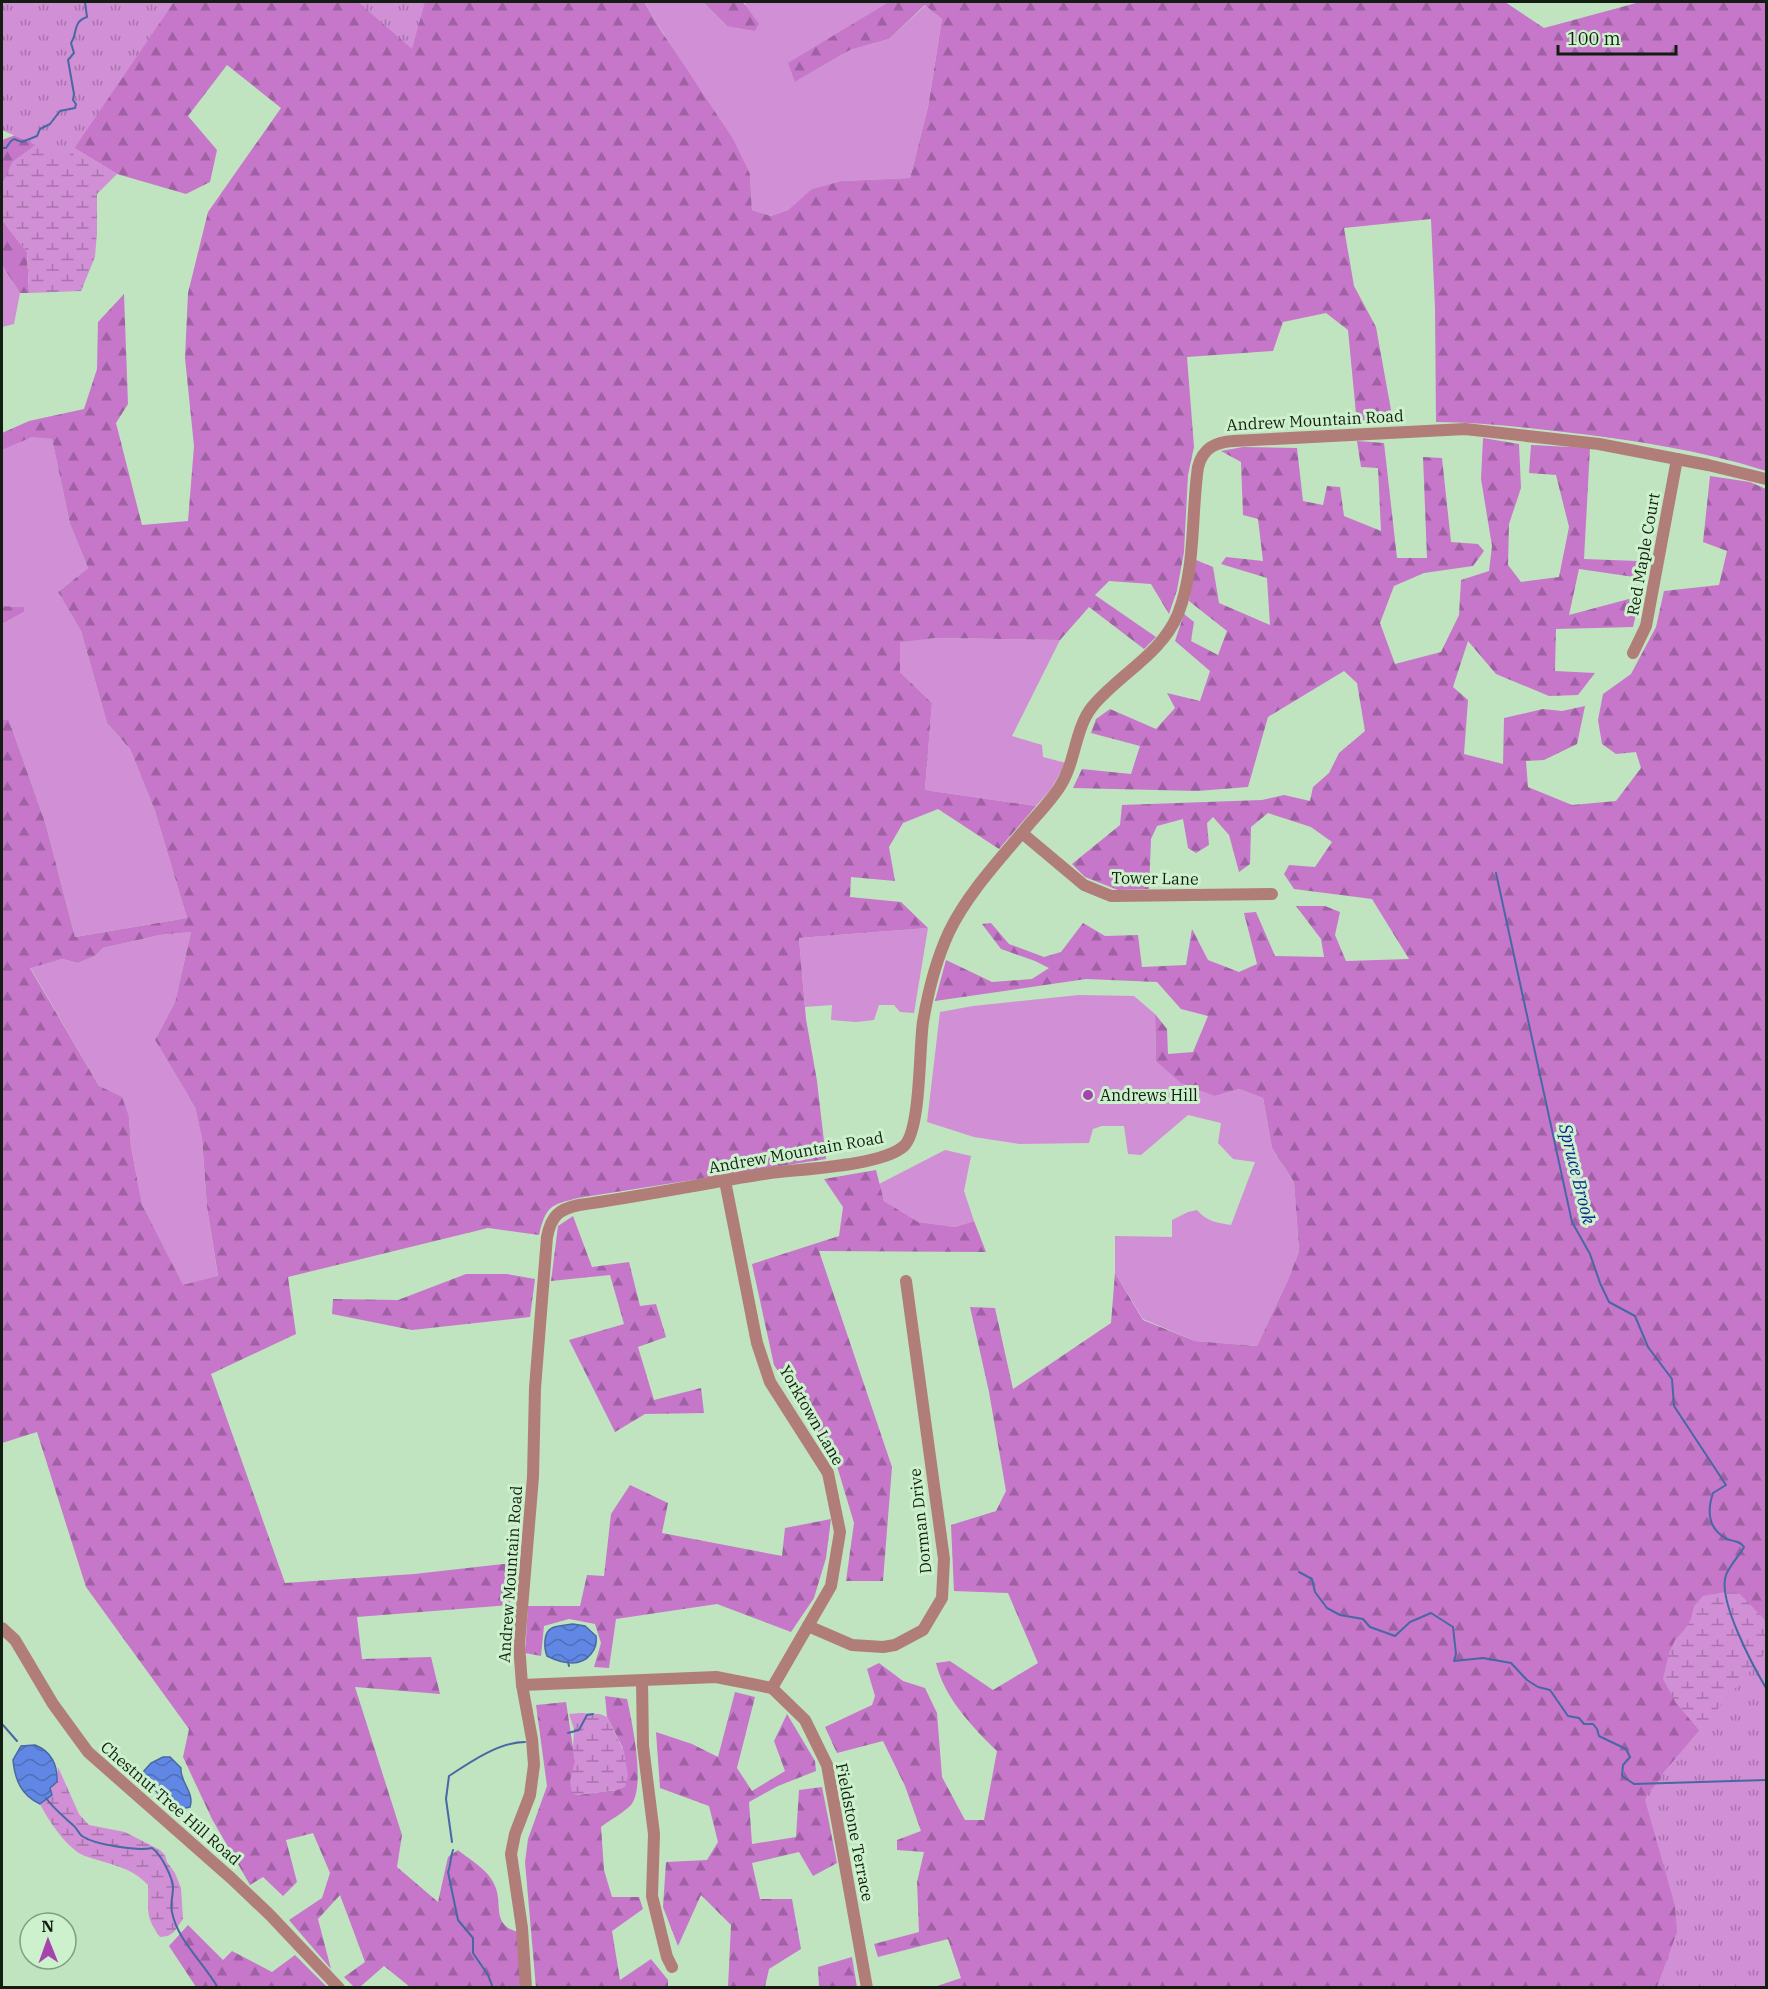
<svg xmlns="http://www.w3.org/2000/svg" width="1768" height="1989" viewBox="0 0 1768 1989" font-family="'IBM Plex Serif',serif">
  <style>
    .grass { fill: #d18fd5 }
    .forest { fill: url(#forest-firs); fill-rule: evenodd }
    .wetland { fill: url(#wetland-marsh) }
    .park { fill: url(#park-tufts) }
    .water { fill: url(#water-waves); stroke: #4868a4; stroke-width: 1.5 }
    .lines { fill: none; stroke-linecap: round; stroke-linejoin: round }
    .stream { stroke: #4868a4; stroke-width: 2 }
    .minor { stroke: #b17d78; stroke-width: 12 }
    .poi-dot { fill: #a544ac; stroke: #cdf1cd; stroke-width: 2 }
    .labels { text-anchor: middle; stroke-width: 6; stroke-linejoin: round; paint-order: stroke }
    .street-label { font-size: 16px; fill: #111e11; stroke: #cdf1cd }
    .poi-label { font-size: 16px; fill: #111e11; stroke: #cdf1cd; text-anchor: start }
    .water-label { font-size: 18px; font-style: italic; fill: #0a2690; stroke: #cdf1cd }
  </style>
  <defs>
    <pattern id="forest-firs" width="22" height="20" patternUnits="userSpaceOnUse" patternTransform="scale(1.5)"><rect width="22" height="20" fill="#c677ca"/><path d="M5 1l3.5 6h-7zM16 11l3.5 6h-7z" fill="#9f61a3"/></pattern>
    <pattern id="wetland-marsh" width="20" height="14" patternUnits="userSpaceOnUse" patternTransform="scale(1.5)"><rect width="20" height="14" fill="#d18fd5"/><path d="M1 5h8M5 5V1M11 12h8M15 12V8" fill="none" stroke="#a874ab"/></pattern>
    <pattern id="park-tufts" width="24" height="20" patternUnits="userSpaceOnUse" patternTransform="scale(1.5)"><rect width="24" height="20" fill="#d18fd5"/><path d="M3 7l-1-3M5 7V3M7 7l1-3M15 17l-1-3M17 17v-4M19 17l1-3" fill="none" stroke="#a874ab"/></pattern>
    <pattern id="water-waves" width="16" height="10" patternUnits="userSpaceOnUse" patternTransform="scale(1.5)"><rect width="16" height="10" fill="#6087e3"/><path d="M0 5q4-4 8 0t8 0" fill="none" stroke="#4e6eb7"/></pattern>
  </defs>
  <rect width="100%" height="100%" fill="#c0e3c0"/>
  <g class="grass">
    <path d="M644 2H703L727 26 746 4 743 2H889L795 82 850 50 889 39 926 5 942 19 928 107 910 178 841 181 813 189 788 210 771 216 752 210 750 174Z"/>
    <path d="M2 265 20 293 14 324 2 327Z"/>
    <path d="M32 436 52 439 70 524 88 568 58 592 81 631 107 723 130 749 155 811 187 918 75 937 46 825 9 720H2V624L24 612 23 607 2 606V450Z"/>
    <path d="M936 638 1060 640 1012 736 1042 745 1043 757 1066 763 1051 789 1036 806 925 790 932 703 900 672V641Z"/>
    <path d="M928 928 914 1013 900 1012 894 1005H879L874 1020 856 1022 831 1020 832 1005 805 1007 799 938Z"/>
    <path d="M191 932 175 1002 155 1040 195 1107 202 1139 207 1207 218 1277 183 1286 142 1204 131 1147 129 1117 99 1086 30 967 62 959 78 963 95 956 103 948 160 935Z"/>
    <path d="M1079 995 1134 996 1155 1014 1156 1061 1215 1096 1239 1089 1263 1098 1272 1148 1294 1182 1299 1251 1288 1280 1257 1346 1195 1341 1143 1319 1115 1273V1236L1172 1237V1220L1188 1212 1197 1210C1206 1221 1217 1223 1231 1225L1255 1162 1233 1159 1218 1143 1221 1123 1188 1115 1141 1155 1128 1154 1124 1126H1102L1093 1129 1089 1143 1019 1144 974 1137 927 1122 940 1012 973 1006Z"/>
    <path d="M945 1150 971 1156 964 1191 974 1221 955 1227 917 1222 884 1201 879 1184Z"/>
  </g>
  <g class="forest">
    <path d="M27 2H644L662 32 733 139 750 174 752 210 771 216 788 210 812 189 841 181 910 178 928 107 942 19 925 5 889 39 850 50 795 82 788 63 889 2H1505L1544 28 1640 2H1766V471C1701 450 1632 440 1564 432 1521 427 1479 422 1436 422L1435 308 1431 219 1344 228 1354 286 1376 327 1393 421 1357 424 1348 330 1326 313 1283 322 1273 351 1187 357 1194 447 1188 475 1184 552 1177 590 1169 614 1151 584 1109 581 1095 595 1156 637 1144 649 1089 607 1060 640 936 638 900 642V672L932 703 925 790 1036 806 999 849 938 809 903 823 889 847 895 881 851 877 850 897 901 902 928 928 799 938 806 1019 817 1081 826 1159 578 1198C550 1205 546 1206 539 1235L488 1228 288 1277 296 1334 211 1374 285 1583 414 1574 512 1563 510 1605 357 1617 362 1659 431 1657 440 1694 355 1687 402 1835 397 1867 438 1902 448 1857 458 1850C470 1860 489 1870 495 1886 503 1904 491 1925 518 1932L522 1987H410L384 1966 360 1987H354L344 1977 365 1962 340 1895 318 1919 331 1969 289 1920 322 1898 330 1873 313 1833 286 1840 297 1882 283 1896 263 1877 250 1885 212 1819 183 1757 189 1729 86 1587 37 1432 2 1443V720H9L46 825 75 937 187 918 155 811 130 749 107 723 81 631 58 592 88 568 70 524 52 439 32 437 2 450V433L29 421 84 409 97 369 98 322 124 294 128 404 116 423 142 525 188 521 194 446 185 358 188 293 208 212 281 108 227 65 188 116 217 150 210 182 186 194 117 174 51 134 13 162 2 185V140L26 131ZM191 932 175 1002 155 1040 195 1107 202 1139 207 1207 218 1276 183 1285 142 1204 131 1147 129 1117 122 1097 99 1086 30 968 62 959 78 963 95 956 103 948 160 935Z"/>
    <path d="M703 2H743L759 24 755 31 727 26Z"/>
    <path d="M2 220 27 252 29 293H20L2 265Z"/>
    <path d="M1483 438 1519 444 1521 488 1509 524 1508 565 1521 582 1559 577 1569 527 1556 475 1529 473 1531 445 1590 448 1584 559 1638 561 1641 578 1579 569 1569 615 1640 596 1633 627 1556 629 1555 671 1595 673 1578 695 1549 696 1496 674 1468 641 1453 687 1468 700 1464 754 1503 764 1504 718 1543 709 1562 711 1585 706 1577 744 1544 760 1526 761 1528 787 1572 805 1616 801 1641 768 1636 752 1616 754 1602 744 1598 720 1603 694 1631 674 1656 627 1664 591 1719 585 1727 551 1703 542 1710 476 1750 482 1766 489V1987H934L961 1978 948 1939 878 1957 874 1944 919 1932 917 1882 924 1852 897 1850V1840L921 1831 905 1786 883 1741 837 1753 825 1727 872 1705 875 1696 867 1669 879 1663 903 1681 925 1688 937 1713 942 1777 965 1820H984L997 1751C972 1727 944 1697 936 1663L950 1661 993 1690 1038 1663 1008 1593 954 1591 951 1525 996 1511 1006 1491 989 1392 970 1307 995 1308 1013 1389 1111 1323 1115 1273 1143 1320 1195 1341 1257 1346 1288 1280 1299 1251 1294 1182 1272 1148 1263 1098 1239 1089 1215 1096 1181 1083 1156 1061 1155 1014 1167 1029 1168 1054 1193 1052 1208 1016 1181 1009 1157 982 1086 979 935 1001 946 960 992 982 1032 979 1049 968 1035 961 1001 949 982 924 991 923 1009 944 1044 957 1061 952 1083 923 1105 936 1138 935 1142 967 1186 965 1192 929 1208 960 1239 972 1257 964 1244 913 1256 912 1275 956 1324 957 1321 939 1296 906H1325L1340 912 1335 935 1346 961 1409 959 1372 899 1294 889 1284 874 1289 865 1315 867 1332 842 1311 827 1268 813 1251 827 1250 864 1239 872 1229 835 1213 817 1207 823 1209 845 1196 853 1188 848 1183 819 1157 826 1151 839 1149 889 1118 890 1085 877 1072 864 1120 825 1122 805 1262 800 1284 795 1310 801 1313 787 1329 773 1339 753 1365 731 1357 683 1344 671 1268 717 1248 787 1197 791 1073 788 1082 769 1131 774 1140 746 1091 733 1096 719 1110 709 1156 729 1175 708 1167 693 1200 701 1210 671 1175 641 1184 614 1194 622 1191 641 1218 655 1227 631 1189 601 1196 560 1213 567 1219 603 1270 625 1267 578 1221 564 1226 557 1263 561 1258 519 1243 515 1241 462 1221 451 1243 447 1297 448 1303 501 1323 505 1327 486 1340 487 1344 516 1381 531 1378 468 1361 467 1357 441 1384 443 1397 558H1427L1423 457 1442 458 1451 542 1478 544 1484 551 1473 566 1424 573 1394 586 1380 623 1395 664 1441 652 1459 615 1461 580 1489 571 1492 546 1481 479Z"/>
    <path d="M2 606 24 607V612L2 624Z"/>
    <path d="M876 1170 884 1201 918 1222 955 1227 974 1221 986 1252 819 1251 892 1467 883 1581H846L854 1523 834 1456 774 1365 752 1264 839 1236 843 1207 824 1179Z"/>
    <path d="M573 1216 592 1267 629 1262 640 1306 656 1304 666 1337 638 1347 654 1400 701 1388 704 1413 645 1414 615 1432 569 1340 624 1324 610 1275 551 1281 558 1226Z"/>
    <path d="M466 1274H507L535 1279 530 1317 412 1330 332 1314 333 1299 398 1300Z"/>
    <path d="M630 1485 668 1503 662 1533 782 1556 785 1528 831 1519 826 1558 814 1598 791 1632 717 1604 616 1619 609 1668 594 1667 601 1643 595 1624 569 1619 544 1626 541 1656 525 1653 528 1606H580L587 1575 604 1576 611 1514Z"/>
    <path d="M735 1692 755 1697 737 1768 752 1791 785 1771 774 1741 787 1714 815 1761 816 1771 778 1786 749 1802 752 1844 796 1837 799 1790 822 1787 837 1863 813 1876 799 1852 752 1863 760 1899H792L801 1949 769 1969 765 1987H728L731 1925 701 1895 678 1946 663 1907 666 1862 707 1860 718 1842 709 1806 660 1788 656 1732 692 1744 718 1757Z"/>
    <path d="M605 1696 627 1699C632 1722 646 1786 631 1805 623 1813 610 1820 601 1827L604 1870 612 1897H639L643 1909 612 1931 620 1980 651 1959 668 1980V1987L536 1988 525 1862 528 1839 547 1786 536 1705 566 1702 575 1761 576 1795 617 1790 623 1748 607 1717Z"/>
    <path d="M188 1925 223 1960 232 1951 272 1972 295 1955 327 1987H196L169 1946Z"/>
    <path d="M852 1957 857 1987H819L818 1967Z"/>
  </g>
  <g class="wetland">
    <path d="M51 134 117 174 97 194V232L95 257 81 291 29 293 27 252 2 220V185L12 162Z"/>
    <path d="M1725 1592 1739 1593 1766 1621V1894L1704 1736 1676 1703 1663 1679 1669 1653 1675 1640 1684 1630 1691 1619 1694 1606 1703 1596Z"/>
    <path d="M581 1713 600 1714 607 1717 624 1751 628 1776 625 1787 617 1790 576 1795 572 1793 570 1781 575 1761 573 1749 574 1729 569 1714Z"/>
    <path d="M58 1767 79 1814 89 1825 125 1832 160 1850 165 1855 167 1862 175 1873 181 1888 183 1919 174 1932 168 1936 160 1937C144 1915 149 1910 148 1885 131 1866 107 1864 85 1856 68 1850 48 1820 40 1804L52 1795 49 1788 57 1782Z"/>
  </g>
  <g class="park">
    <path d="M2 2H174L67 159 2 130Z"/>
    <path d="M358 2H425L412 49Z"/>
    <path d="M1766 1652V1987H1657L1677 1932 1675 1906 1645 1800C1649 1789 1659 1784 1663 1773Z"/>
  </g>
  <g class="water">
    <path d="M573 1624 585 1626 596 1636C597 1643 596 1648 591 1654 580 1668 561 1663 547 1656 544 1648 543 1632 552 1628 558 1625 567 1625 573 1624Z"/>
    <path d="M35 1745C51 1751 58 1765 57 1782L50 1788 52 1795 40 1804C21 1795 15 1780 13 1760L21 1746Z"/>
    <path d="M163 1757H170L181 1768C179 1781 195 1792 190 1807 162 1815 162 1791 145 1780L143 1772 151 1763Z"/>
  </g>
  <g class="lines">
    <g class="stream">
      <path d="M2 148H6L11 141 14 139 22 142 37 136 40 129 50 124 60 111 75 108 76 104 73 100 74 94 68 60 74 53 71 43C78 33 72 22 87 17L85 2"/>
      <path d="M1496 873 1572 1222 1590 1254 1600 1283 1609 1302 1635 1316 1648 1347 1672 1379 1674 1406 1726 1485 1713 1493C1707 1511 1708 1529 1727 1539 1734 1542 1739 1540 1744 1547 1739 1556 1730 1565 1726 1575 1717 1599 1753 1666 1766 1688"/>
      <path d="M1299 1572 1312 1579 1315 1592 1327 1608 1340 1615 1363 1619 1370 1627 1395 1636 1410 1622 1431 1613 1453 1627 1456 1654 1454 1661 1483 1658 1511 1663 1527 1680 1538 1687 1550 1690 1568 1716 1579 1718 1584 1724H1593L1597 1729 1599 1736 1626 1749 1630 1757 1623 1765 1622 1776 1634 1784 1766 1780"/>
      <path d="M568 1662 569 1666"/>
      <path d="M2 1725H3L17 1741"/>
      <path d="M568 1733 579 1730 587 1715 593 1714"/>
      <path d="M46 1798C54 1809 63 1816 73 1825 77 1828 78 1833 82 1836 95 1845 138 1851 152 1848 161 1854 173 1878 173 1888 173 1896 170 1904 172 1912 177 1940 204 1963 218 1988"/>
      <path d="M452 1842 446 1799 449 1776C470 1762 499 1742 525 1742"/>
      <path d="M453 1850C450 1858 451 1865 448 1872L458 1920 473 1938V1953L488 1975 493 1988"/>
    </g>
    <g class="minor">
      <path d="M1633 653 1646 626 1677 459"/>
      <path d="M1022 833 1084 885 1111 896 1272 894"/>
      <path d="M725 1181 757 1343 770 1382 828 1473 840 1532 831 1586 772 1688"/>
      <path d="M808 1626 852 1645 883 1647 895 1645 923 1630 942 1598 944 1559 906 1281"/>
      <path d="M2 1628 15 1640 53 1704 88 1752 231 1878 270 1915 339 1988"/>
      <path d="M642 1681 643 1746 654 1834 652 1896 667 1957 672 1967"/>
      <path d="M522 1685 716 1677 772 1688 805 1720 827 1765 867 1988"/>
      <path d="M526 1988 522 1928 511 1854 515 1834 530 1795 534 1765 532 1739 522 1685 519 1644 533 1477 535 1388 547 1237C551 1217 558 1209 579 1205 643 1196 706 1183 770 1173 801 1169 882 1166 904 1146 921 1130 919 1049 923 1022 928 992 936 960 949 932 968 892 1003 856 1031 822 1041 811 1051 800 1059 788 1076 763 1074 730 1092 707 1119 674 1161 655 1178 614 1196 568 1191 515 1198 467 1203 448 1215 442 1234 441L1465 429 1599 444 1708 465 1766 479"/>
    </g>
  </g>
  <circle class="poi-dot" cx="1088" cy="1095" r="6"/>
  <g class="labels">
    <g class="street-label">
      <text transform="translate(1315 420) rotate(-3)" y="6">Andrew Mountain Road</text>
      <text transform="translate(1643 554) rotate(-80)" y="6">Red Maple Court</text>
      <text transform="translate(1155 878) rotate(1)" y="6">Tower Lane</text>
      <text transform="translate(796 1152) rotate(-10)" y="6">Andrew Mountain Road</text>
      <text transform="translate(812 1415) rotate(60)" y="6">Yorktown Lane</text>
      <text transform="translate(920 1521) rotate(-96)" y="6">Dorman Drive</text>
      <text transform="translate(510 1574) rotate(-86)" y="6">Andrew Mountain Road</text>
      <text transform="translate(171 1803) rotate(41)" y="6">Chestnut Tree Hill Road</text>
      <text transform="translate(855 1832) rotate(79)" y="6">Fieldstone Terrace</text>
    </g>
    <g class="poi-label">
      <text x="1100" y="1101">Andrews Hill</text>
    </g>
    <g class="water-label">
      <text transform="translate(1577 1174) rotate(76)" y="6">Spruce Brook</text>
    </g>
  </g>
  <rect width="1768" height="1989" fill="none" stroke="#111e11" stroke-width="6"/>
  <g transform="translate(48 1941) rotate(359)"><circle r="28" fill="#cdf1cd" stroke="#829d82" stroke-width="1.5"/>
  <path d="M0-4.5L10 22L0 15L-10 22Z" fill="#a544ac"/>
  <text y="-9" font-size="16" font-weight="bold" text-anchor="middle" fill="#111e11">N</text>
  </g>
  <path d="M1558 45v9h118v-9" fill="none" stroke="#111e11" stroke-width="3"/>
  <text x="1567" y="45" font-size="18" fill="#111e11" stroke="#cdf1cd" stroke-width="4.5" paint-order="stroke">100 m</text>
</svg>
